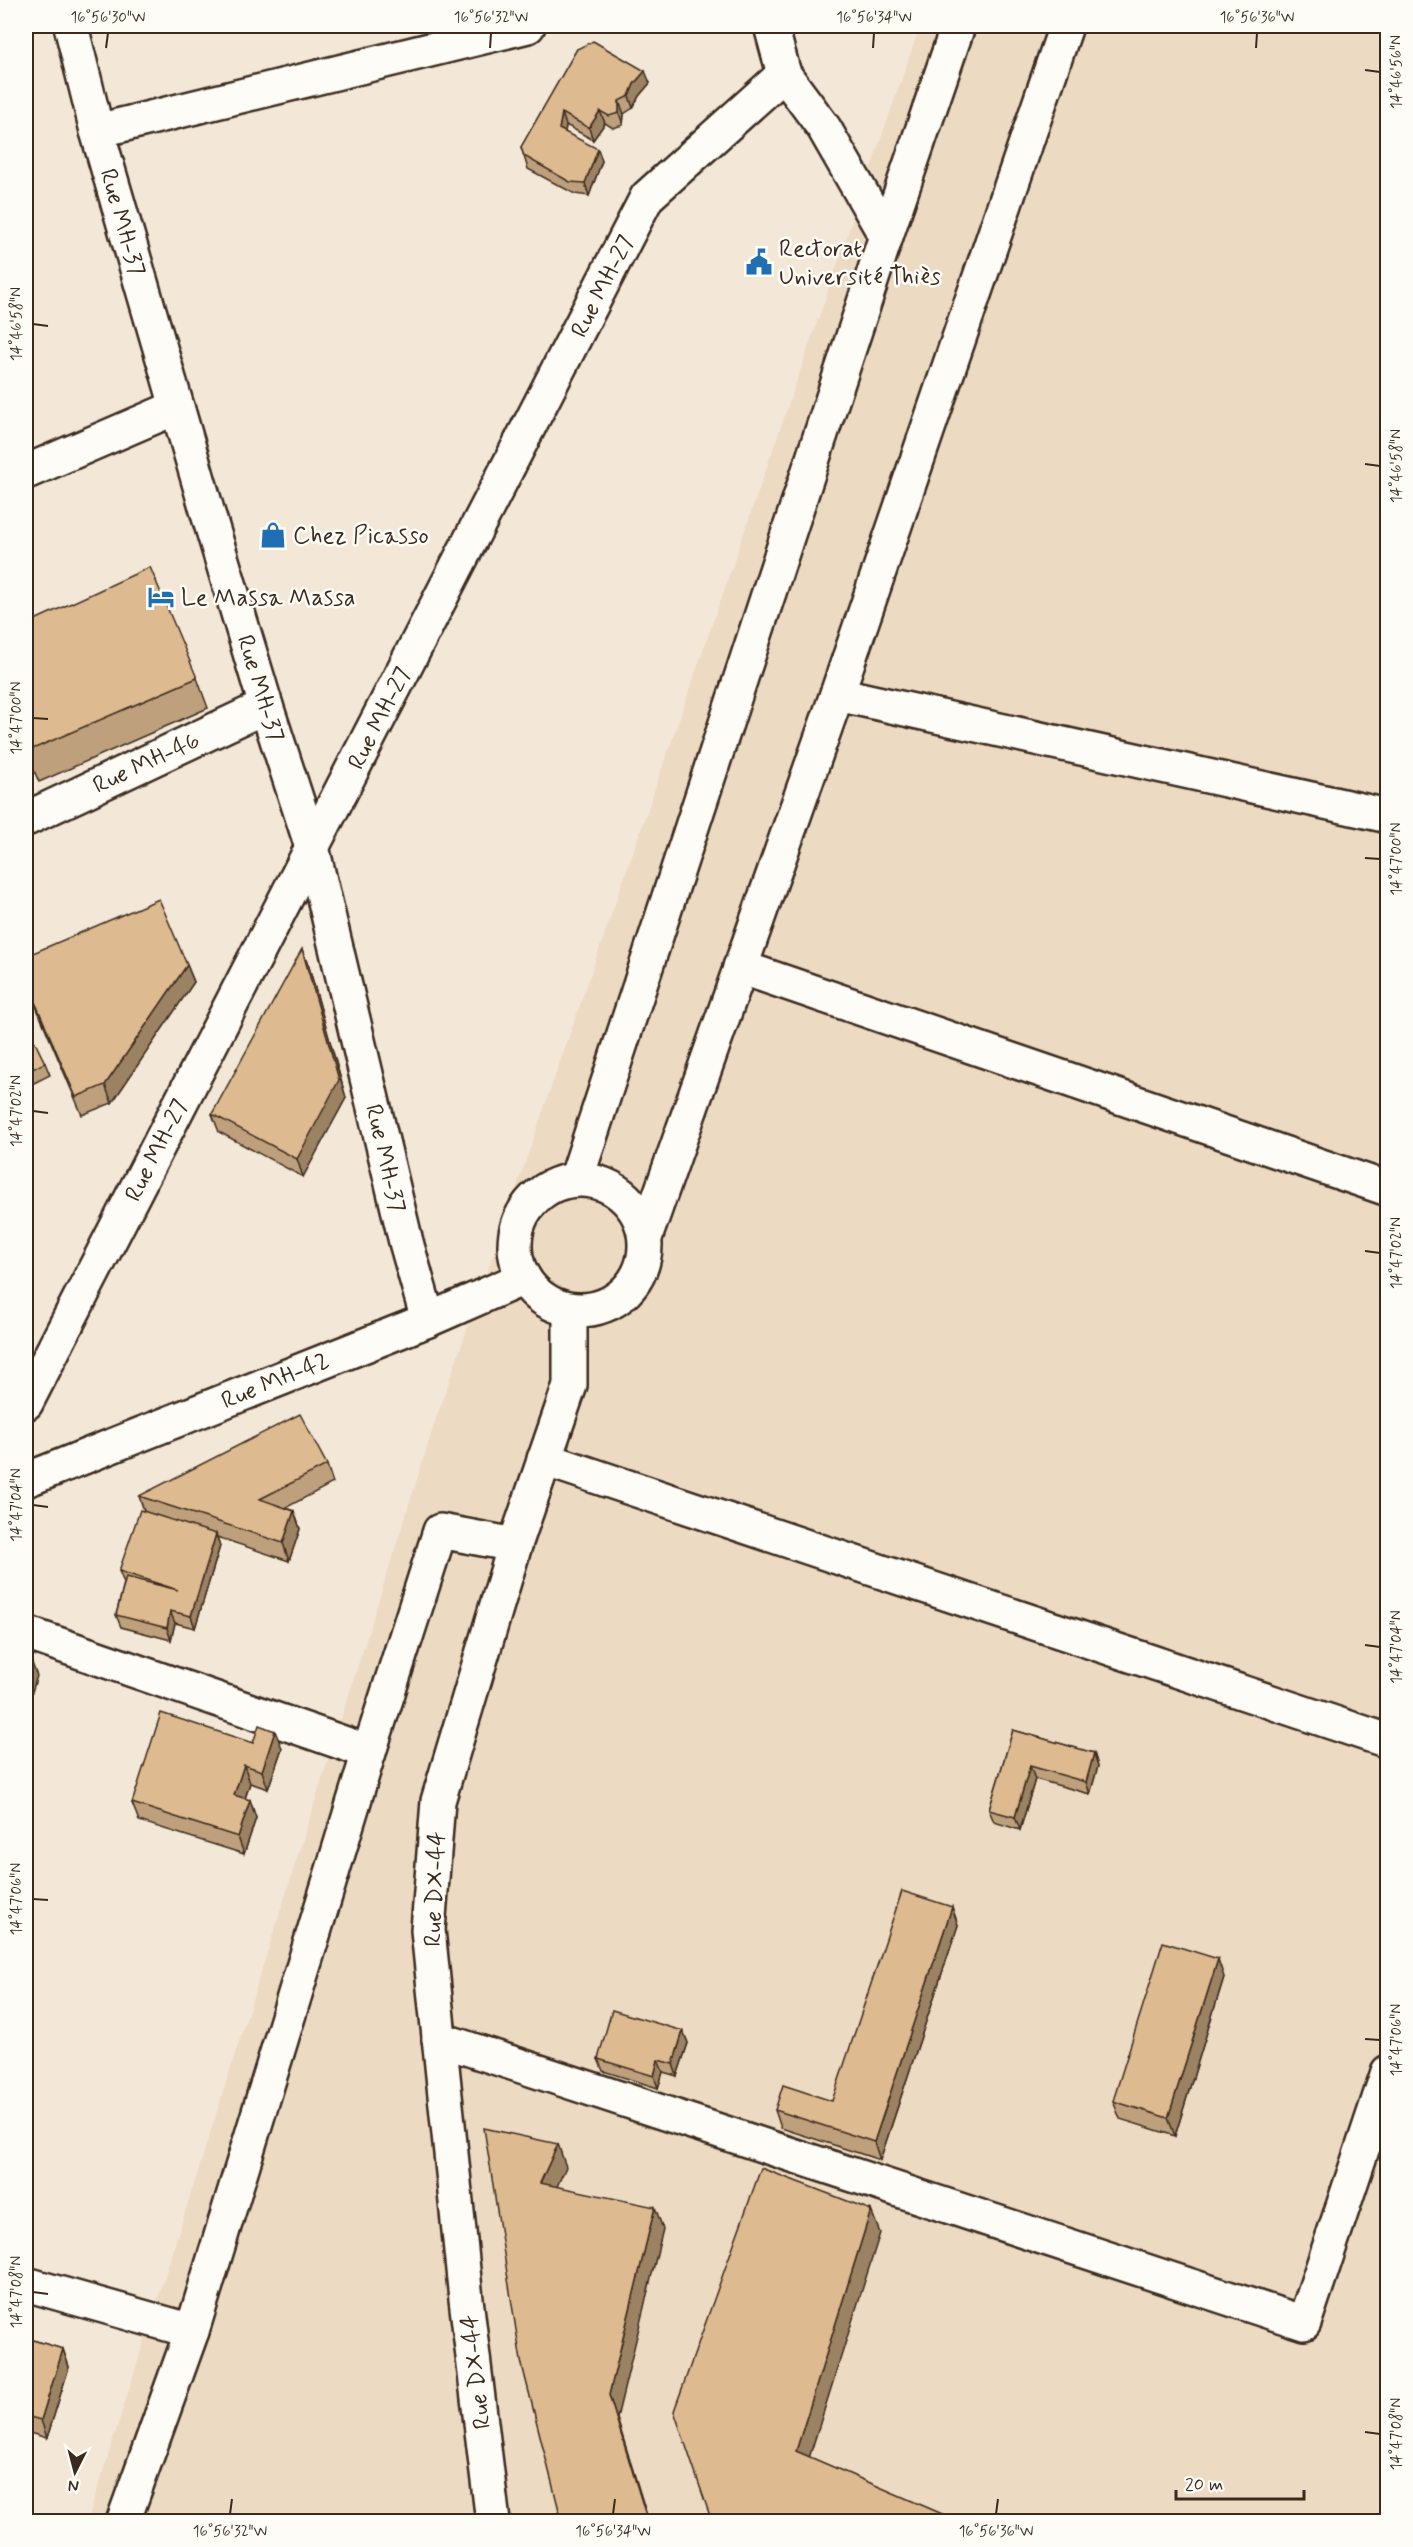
<svg xmlns="http://www.w3.org/2000/svg" width="1413" height="2547" viewBox="0 0 1413 2547" font-family="Mynerve,sans-serif">
  <style>
    .built { fill: #ecdac2 }
    .lines { fill: none; stroke-linecap: round; stroke-linejoin: round }
    .street-casing { stroke: #3b2a1e; stroke-width: 38 }
    .secondary-casing { stroke: #3b2a1e; stroke-width: 38 }
    .street { stroke: #fdfcf7; stroke-width: 33 }
    .secondary { stroke: #fdfcf7; stroke-width: 33 }
    .wall { fill: #bea07b; stroke: #3b2a1e; stroke-width: 1.5 }
    .shaded-wall { fill: #9b8264; stroke: #3b2a1e; stroke-width: 1.5 }
    .building { fill: #ddba8f; stroke: #3b2a1e; stroke-width: 1.5 }
    .ticks { fill: none; stroke: #3b2a1e; stroke-width: 2 }
    .labels { text-anchor: middle; stroke-width: 5; stroke-linejoin: round; paint-order: stroke }
    .street-label { font-size: 24px; fill: #3b2a1e; stroke: #fdfcf7 }
    .poi-label { font-size: 24px; fill: #3b2a1e; stroke: #fdfcf7; text-anchor: start }
    .neatline { fill: none; stroke: #3b2a1e; stroke-width: 2 }
    .ticks-label { font-size: 15px; text-anchor: middle; fill: #3b2a1e }
  </style>
  <rect width="100%" height="100%" fill="#f3e8d8"/>
  <filter id="ink" filterUnits="userSpaceOnUse"><feTurbulence type="fractalNoise" baseFrequency=".0167" numOctaves="2"/><feDisplacementMap in="SourceGraphic" scale="12" xChannelSelector="R" yChannelSelector="G"/><feConvolveMatrix kernelMatrix="1 2 1 2 8 2 1 2 1" color-interpolation-filters="sRGB"/></filter>
  <g filter="url(#ink)">
    <path class="built" d="M920 26H1387V2521L87 2522 436 1419Z"/>
    <g class="lines">
      <g class="street-casing">
        <g id="street">
          <path d="M71 26 97 131 209 517 266 706 312 847 406 1242 428 1320"/>
          <path d="M771 26 784 74 824 128 886 236"/>
          <path d="M97 131 528 26"/>
          <path d="M26 472 177 407"/>
          <path d="M837 694 1388 816"/>
          <path d="M26 819 266 706"/>
          <path d="M740 967 1388 1189"/>
          <path d="M26 1403 647 197 784 74"/>
          <path d="M544 1459 1388 1741"/>
          <path d="M26 1480 428 1320 524 1278"/>
          <path d="M26 1633 369 1752"/>
          <path d="M439 2039 1304 2323 1388 2072"/>
          <path d="M26 2284 192 2331"/>
          <path d="M123 2522 192 2331 369 1752 440 1531 515 1545"/>
        </g>
      </g>
      <g class="secondary-casing">
        <g id="secondary">
          <path d="M576 1180 886 236 958 26"/>
          <circle cx="580" cy="1245" r="65"/>
          <path d="M646 1235 837 694 1066 26"/>
          <path d="M493 2522 466 2299 428 1930 438 1801 515 1545 570 1385V1310"/>
        </g>
      </g>
      <use href="#street" class="street"/>
      <use href="#secondary" class="secondary"/>
    </g>
    <g class="wall">
      <path d="M577 49 650 83 639 96 633 108 624 114 623 125 613 128 605 123 593 140 566 125 565 132 602 161 589 196 575 194 528 169 521 147Z"/>
      <path d="M26 624 197 678 208 708 39 782 26 752Z"/>
      <path d="M26 956 187 965 194 982 112 1103 82 1115 26 983Z"/>
      <path d="M309 967 346 1098 303 1177 219 1132 212 1114Z"/>
      <path d="M26 1029 45 1063 50 1075 26 1087Z"/>
      <path d="M327 1465 333 1483 285 1508 294 1511 300 1529 289 1561 217 1537 220 1546 195 1628 175 1623 171 1640 121 1627 116 1615 124 1583 119 1571 144 1511 139 1496Z"/>
      <path d="M1013 1730 1094 1753 1098 1766 1090 1794 1035 1779 1020 1830 994 1822 989 1810Z"/>
      <path d="M253 1743 282 1748 268 1789 250 1783 245 1799 250 1800 256 1818 244 1854 139 1821 132 1803Z"/>
      <path d="M952 1907 958 1925 880 2160 781 2128 775 2110 832 2101Z"/>
      <path d="M1224 1977 1175 2136 1120 2119 1113 2101Z"/>
      <path d="M683 2031 688 2043 677 2076 663 2072 658 2088 603 2071 598 2059Z"/>
      <path d="M26 2338 63 2349 69 2367 47 2438 26 2432Z"/>
    </g>
    <g class="shaded-wall">
      <path d="M645 71 650 83 639 96 633 108 629 96 634 84Z"/>
      <path d="M619 101 624 114 623 125 619 113Z"/>
      <path d="M600 111 605 123 593 140 589 128Z"/>
      <path d="M562 113 566 125 564 141 559 129Z"/>
      <path d="M598 149 602 161 589 196 585 183Z"/>
      <path d="M302 949 309 967 346 1098 303 1177 297 1159Z"/>
      <path d="M187 965 194 982 112 1103 105 1085Z"/>
      <path d="M294 1511 300 1529 289 1561 283 1543Z"/>
      <path d="M216 1534 220 1546 195 1628 191 1616Z"/>
      <path d="M170 1611 175 1623 171 1640 167 1628Z"/>
      <path d="M30 1658 37 1676 26 1711V1674Z"/>
      <path d="M275 1731 282 1748 268 1789 262 1771Z"/>
      <path d="M1094 1753 1098 1766 1090 1794 1086 1782Z"/>
      <path d="M244 1765 250 1783 240 1813 234 1795Z"/>
      <path d="M1030 1766 1035 1779 1020 1830 1015 1817Z"/>
      <path d="M250 1800 256 1818 244 1854 238 1837Z"/>
      <path d="M952 1907 958 1925 880 2160 874 2142Z"/>
      <path d="M1218 1959 1224 1977 1175 2136 1168 2118Z"/>
      <path d="M683 2031 688 2043 677 2076 673 2064Z"/>
      <path d="M658 2060 663 2072 658 2088 654 2076Z"/>
      <path d="M558 2144 566 2167 548 2206 540 2183Z"/>
      <path d="M655 2207 663 2229 617 2418 649 2522H648L609 2395Z"/>
      <path d="M871 2210 880 2233 804 2474 796 2451Z"/>
      <path d="M63 2349 69 2367 47 2438 41 2420Z"/>
      <path d="M26 2495 29 2503 26 2514Z"/>
    </g>
    <g class="building">
      <path d="M593 41 645 71 634 84 629 96 619 101V113L609 116 600 111 589 128 562 113 559 129 598 149 585 183 570 182 524 156 521 147 577 49Z"/>
      <path d="M150 567 197 678 28 751 26 746V624Z"/>
      <path d="M159 899 187 965 105 1085 76 1097 26 981V956Z"/>
      <path d="M302 949 339 1080 297 1159 212 1114Z"/>
      <path d="M28 1028 45 1063 26 1072V1029Z"/>
      <path d="M300 1414 327 1465 260 1499 294 1511 283 1543 139 1496Z"/>
      <path d="M140 1510 216 1534 191 1616 170 1611 167 1628 116 1615 126 1577 178 1590 119 1571Z"/>
      <path d="M26 1657 30 1658 26 1674Z"/>
      <path d="M161 1713 253 1743 259 1725 275 1731 262 1771 244 1765 234 1795 250 1800 238 1837 132 1803Z"/>
      <path d="M1013 1730 1094 1753 1086 1782 1030 1766 1015 1817 989 1810Z"/>
      <path d="M902 1891 952 1907 874 2142 775 2110 783 2085 832 2101Z"/>
      <path d="M1163 1942 1218 1959 1168 2118 1113 2101Z"/>
      <path d="M612 2010 683 2031 673 2064 658 2060 654 2076 598 2059Z"/>
      <path d="M484 2128 558 2144 540 2183 655 2207 609 2395 648 2522H562L521 2361Z"/>
      <path d="M761 2168 871 2210 796 2451 961 2522H712L674 2411Z"/>
      <path d="M26 2338 63 2349 41 2420 26 2416Z"/>
    </g>
  </g>
  <path class="ticks" d="M106 48 108 33M490 48 491 33M873 48 874 33M1256 48 1257 33M1365 70 1380 72M33 324 48 326M1365 464 1380 466M33 718 48 719M1365 858 1380 859M33 1111 48 1113M1365 1251 1380 1253M33 1505 48 1507M1365 1645 1380 1647M33 1899 48 1900M1365 2039 1380 2040M33 2292 48 2294M1365 2432 1380 2434M230 2514 232 2499M613 2514 615 2499M996 2514 998 2499"/>
  <defs>
    <g id="civic-bare" transform="scale(2.07)"><path d="M-.6-6.5H3V-4.5H.6V-3L4-1V1h2V6H-6V1h2V-1L-.6-3ZM-1.2 2.5V6h2.4V2.5Z" fill="#1f6fb2" stroke="#fdfcf7" stroke-width="2.5" paint-order="stroke"/></g>
    <g id="shop-bare" transform="scale(2.07)"><path d="M-5-2.5h2.3a2.7 3.5 0 0 1 5.4 0H5L5.5 6h-11ZM-1.5-2.5h3a1.5 2.3 0 0 0-3 0Z" fill="#1f6fb2" stroke="#fdfcf7" stroke-width="2.5" paint-order="stroke"/></g>
    <g id="hotel-bare" transform="scale(2.07)"><path d="M-6-4.5h1.5V1H6V5H4.5V3h-9V5H-6ZM-4 0a1.8 1.8 0 1 1 3.6 0ZM.5 0V-2.5h3Q6-2.5 6 0Z" fill="#1f6fb2" stroke="#fdfcf7" stroke-width="2.5" paint-order="stroke"/></g>
  </defs>
  <g fill-rule="evenodd">
    <use href="#civic-bare" x="759" y="262"/>
    <use href="#shop-bare" x="273" y="535"/>
    <use href="#hotel-bare" x="161" y="597"/>
  </g>
  <g class="labels">
    <g class="street-label">
      <text transform="translate(123 222) rotate(74)" y="8">Rue MH-37</text>
      <text transform="translate(602 286) rotate(-63)" y="8">Rue MH-27</text>
      <text transform="translate(261 688) rotate(73)" y="8">Rue MH-37</text>
      <text transform="translate(379 718) rotate(-63)" y="8">Rue MH-27</text>
      <text transform="translate(146 762) rotate(-25)" y="8">Rue MH-46</text>
      <text transform="translate(156 1150) rotate(-63)" y="8">Rue MH-27</text>
      <text transform="translate(386 1158) rotate(77)" y="8">Rue MH-37</text>
      <text transform="translate(275 1380) rotate(-22)" y="8">Rue MH-42</text>
      <text transform="translate(434 1889) rotate(-88)" y="8">Rue DX-44</text>
      <text transform="translate(475 2372) rotate(-97)" y="8">Rue DX-44</text>
    </g>
    <g class="poi-label">
      <text x="779" y="256">Rectorat<tspan x="779" dy="28">Université Thiès</tspan></text>
      <text x="293" y="543">Chez Picasso</text>
      <text x="181" y="605">Le Massa Massa</text>
    </g>
  </g>
  <rect width="1413" height="2547" fill="none" stroke="#fdfcf7" stroke-width="66"/>
  <g transform="translate(75 2472) rotate(186)" stroke="#fdfcf7" stroke-width="4.5" paint-order="stroke">
  <path d="M0-4.5L10 22L0 15L-10 22Z" fill="#3b2a1e"/>
  <text y="-9" font-size="16" font-weight="bold" text-anchor="middle" fill="#3b2a1e">N</text>
  </g>
  <path d="M1176 2490v9h128v-9" fill="none" stroke="#3b2a1e" stroke-width="3"/>
  <text x="1185" y="2490" font-size="18" fill="#3b2a1e" stroke="#fdfcf7" stroke-width="4.5" paint-order="stroke">20 m</text>
  <rect x="33" y="33" width="1347" height="2481" class="neatline"/>
  <g class="ticks-label">
    <text x="108" y="22">16°56'30"W</text>
    <text x="491" y="22">16°56'32"W</text>
    <text x="874" y="22">16°56'34"W</text>
    <text x="1257" y="22">16°56'36"W</text>
    <text transform="translate(1396 72) rotate(-90)" y="5">14°46'56"N</text>
    <text transform="translate(16 324) rotate(-90)" y="5">14°46'58"N</text>
    <text transform="translate(1396 466) rotate(-90)" y="5">14°46'58"N</text>
    <text transform="translate(16 718) rotate(-90)" y="5">14°47'00"N</text>
    <text transform="translate(1396 859) rotate(-90)" y="5">14°47'00"N</text>
    <text transform="translate(16 1111) rotate(-90)" y="5">14°47'02"N</text>
    <text transform="translate(1396 1253) rotate(-90)" y="5">14°47'02"N</text>
    <text transform="translate(16 1505) rotate(-90)" y="5">14°47'04"N</text>
    <text transform="translate(1396 1647) rotate(-90)" y="5">14°47'04"N</text>
    <text transform="translate(16 1899) rotate(-90)" y="5">14°47'06"N</text>
    <text transform="translate(1396 2040) rotate(-90)" y="5">14°47'06"N</text>
    <text transform="translate(16 2292) rotate(-90)" y="5">14°47'08"N</text>
    <text transform="translate(1396 2434) rotate(-90)" y="5">14°47'08"N</text>
    <text x="230" y="2536">16°56'32"W</text>
    <text x="613" y="2536">16°56'34"W</text>
    <text x="996" y="2536">16°56'36"W</text>
  </g>
</svg>
